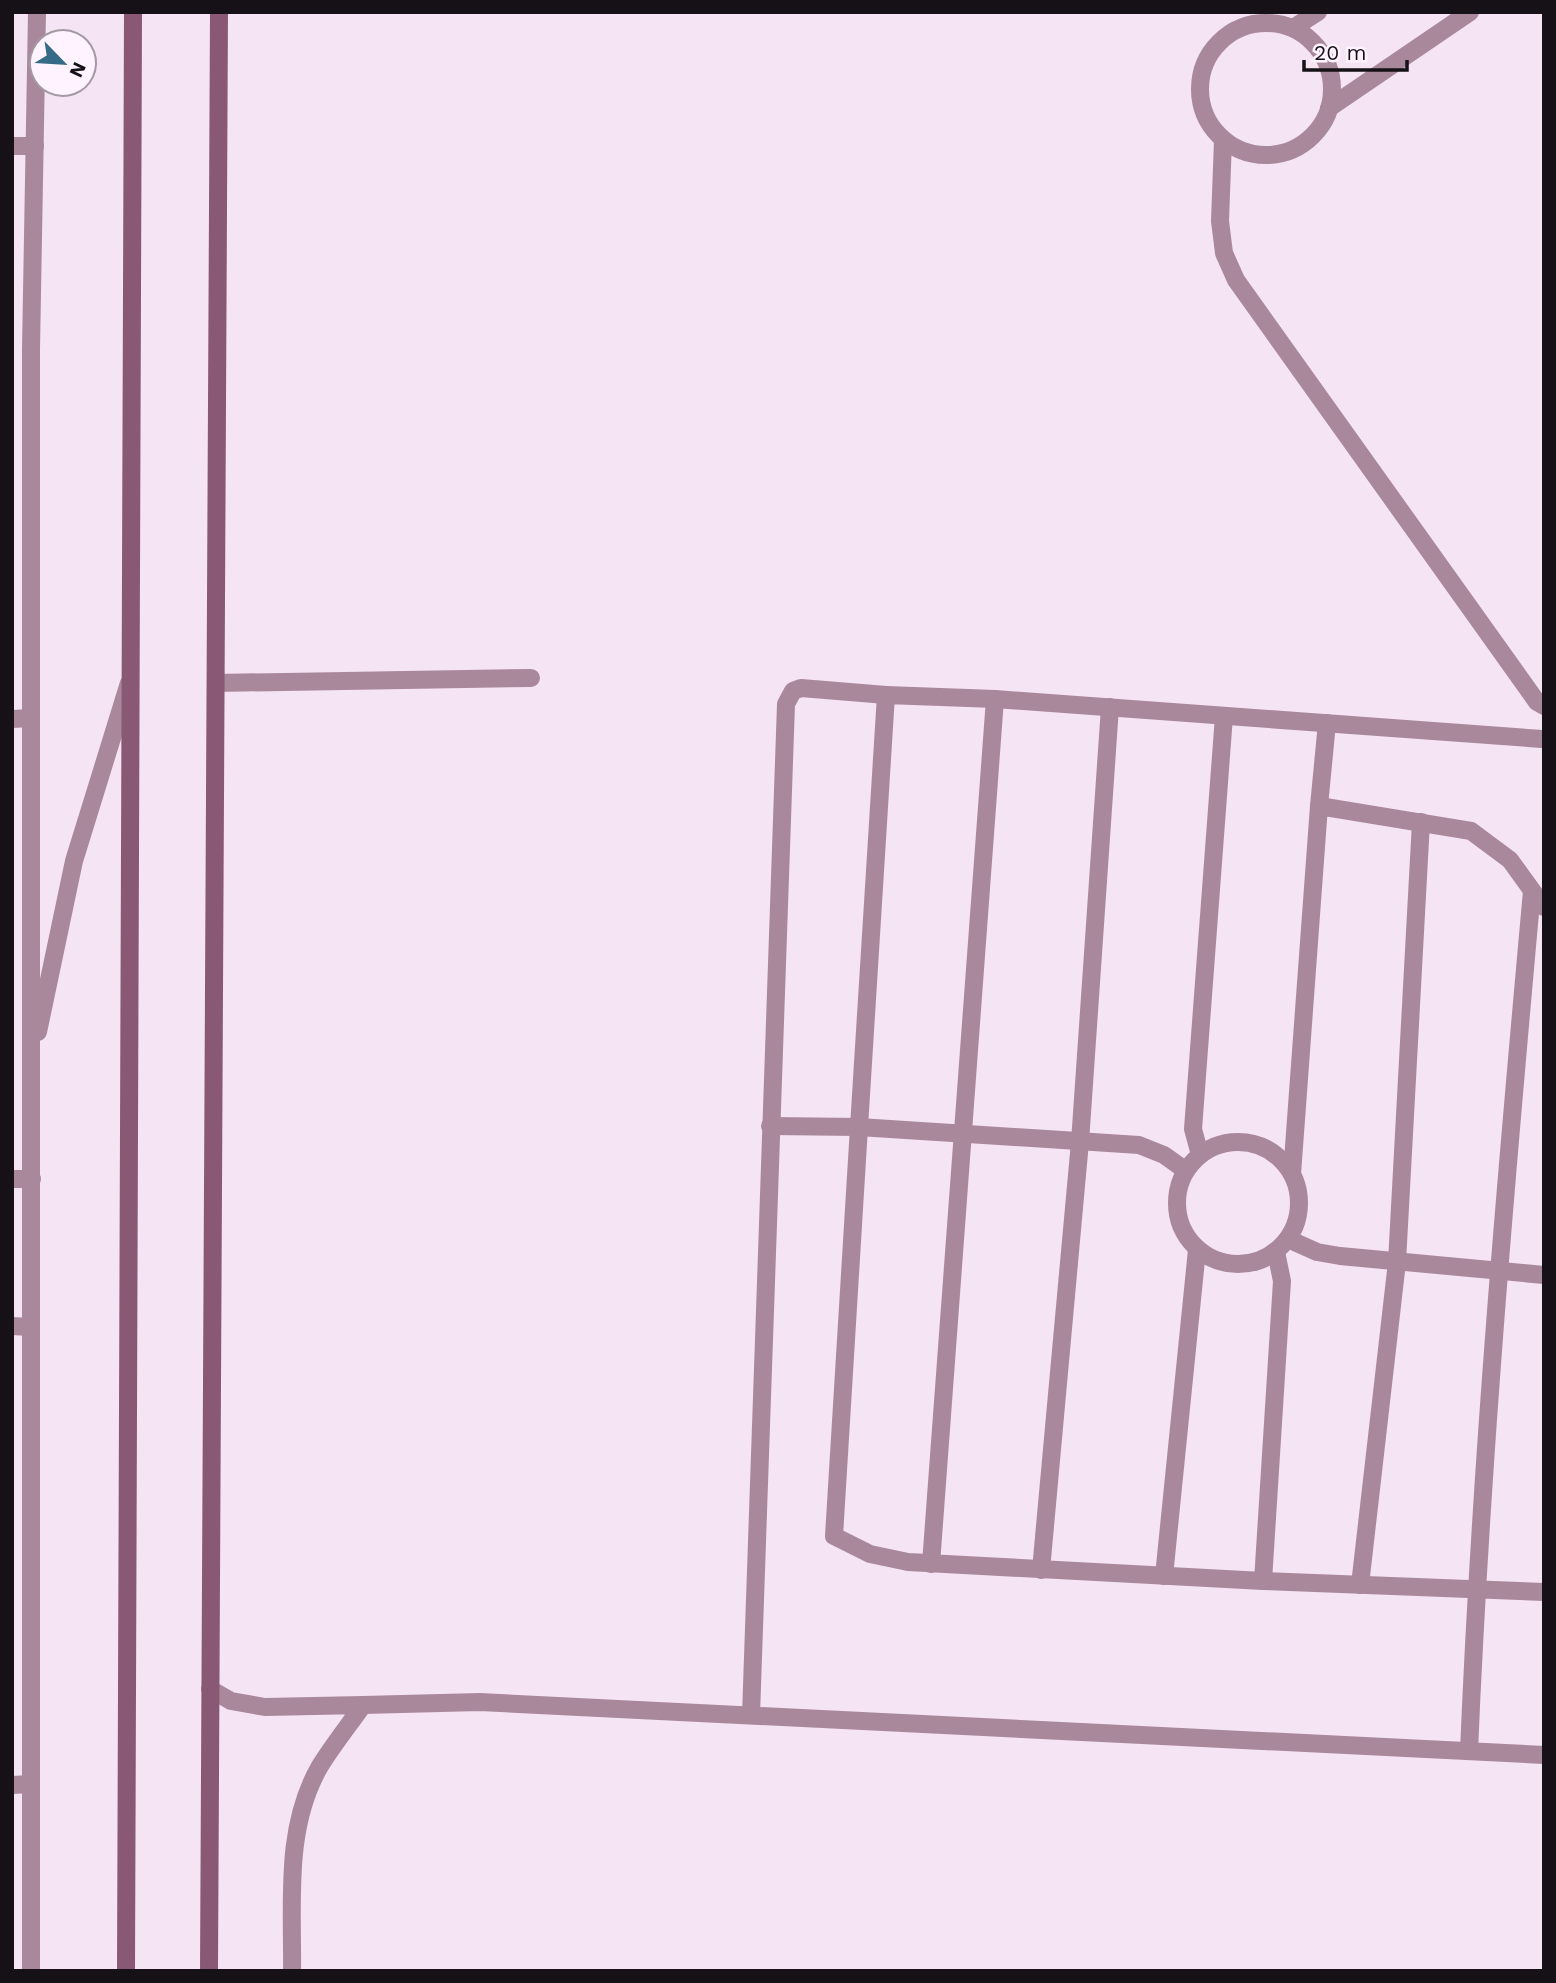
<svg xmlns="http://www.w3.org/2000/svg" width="1556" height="1983" viewBox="0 0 1556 1983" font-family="'Work Sans',sans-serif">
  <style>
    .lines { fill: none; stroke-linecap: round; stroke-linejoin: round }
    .lane { stroke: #aa889b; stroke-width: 18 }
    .street { stroke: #aa889b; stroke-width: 18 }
    .secondary { stroke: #895875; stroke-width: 18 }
  </style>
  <rect width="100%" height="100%" fill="#f4e4f4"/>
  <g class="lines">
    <g class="lane">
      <circle cx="1266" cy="89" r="66"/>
      <path d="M1293 28 1318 12"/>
      <path d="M1329 108 1470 12"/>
      <path d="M1223 140 1220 221 1224 253 1236 280 1537 702 1544 706"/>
      <path d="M12 146H35"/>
      <path d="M216 683 531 678"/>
      <path d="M12 719 31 718"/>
      <path d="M1319 806 1327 723"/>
      <path d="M770 1126 859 1127 886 695 995 699 1542 739"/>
      <circle cx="1238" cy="1203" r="61"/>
      <path d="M1200 1155 1193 1129 1224 716"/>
      <path d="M1185 1170 1164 1155 1139 1145 859 1127 834 1536 870 1554 908 1562 1263 1581 1544 1592"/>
      <path d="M1292 1174 1319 806 1471 831 1510 860 1544 907"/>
      <path d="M12 1179H32"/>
      <path d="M1288 1239 1317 1252 1340 1256 1544 1275"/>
      <path d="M12 1326 31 1327"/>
      <path d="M931 1564 995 699"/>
      <path d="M1041 1570 1080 1142 1110 707"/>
      <path d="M1164 1576 1197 1250"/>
      <path d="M1263 1581 1282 1281 1276 1252"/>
      <path d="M1360 1585 1397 1262 1421 822"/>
      <path d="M751 1715 786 704 793 691 801 688 886 695"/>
      <path d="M1469 1751C1481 1464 1506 1178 1532 891"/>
    </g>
    <g class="street">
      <path d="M38 1032 74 861 129 683"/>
      <path d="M210 1689 231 1701 265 1707 363 1705C349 1725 333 1745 320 1766 284 1828 293 1903 292 1971"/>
      <path d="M363 1705 480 1702 1544 1755"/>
      <path d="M12 1785 31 1784"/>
      <path d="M31 1971V349L37 12"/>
    </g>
    <g class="secondary">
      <path d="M126 1971 133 12"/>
      <path d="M209 1971 219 12"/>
    </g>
  </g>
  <rect width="1556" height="1983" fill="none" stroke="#161116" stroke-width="28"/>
  <g transform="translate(63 63) rotate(115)"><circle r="33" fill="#fff3ff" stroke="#a299a2" stroke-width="2"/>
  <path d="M0-5L12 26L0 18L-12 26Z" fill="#366b87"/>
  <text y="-10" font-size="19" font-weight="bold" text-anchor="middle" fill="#161116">N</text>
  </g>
  <path d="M1304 60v10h103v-10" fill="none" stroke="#161116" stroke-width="3.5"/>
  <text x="1314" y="60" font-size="21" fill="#161116" stroke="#fff3ff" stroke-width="5" paint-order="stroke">20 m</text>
</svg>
